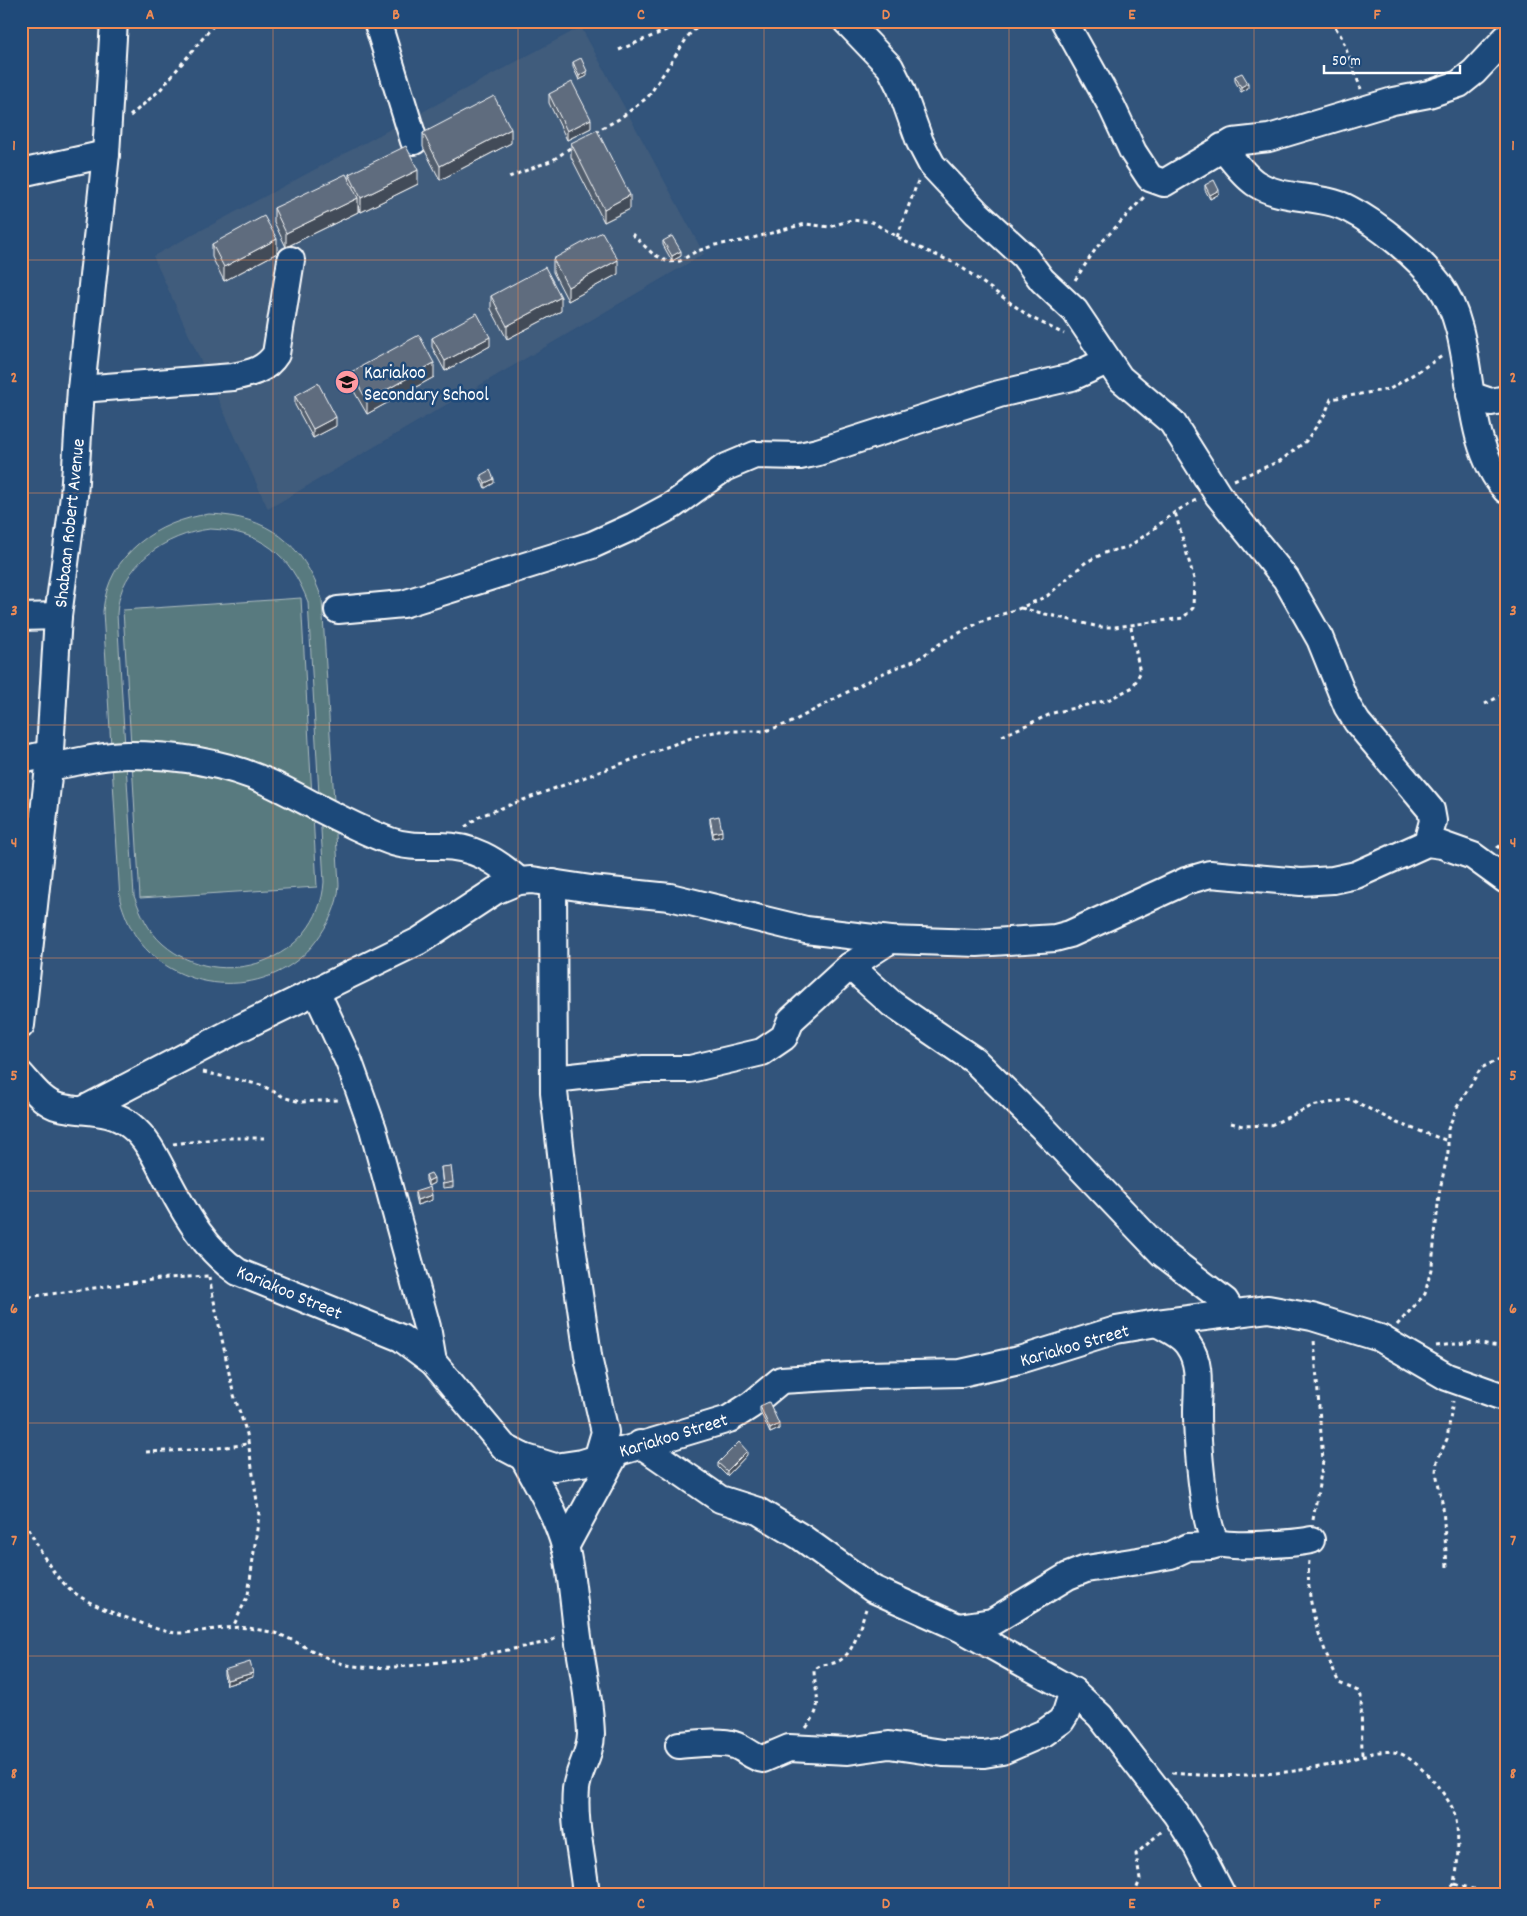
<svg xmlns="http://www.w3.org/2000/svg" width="1527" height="1916" viewBox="0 0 1527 1916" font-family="Dekko,sans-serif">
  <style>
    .built { fill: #3f5b7c }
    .green { fill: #597a7f; stroke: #acbcbf; fill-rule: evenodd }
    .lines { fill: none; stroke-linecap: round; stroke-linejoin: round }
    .minor-casing { stroke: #fff; stroke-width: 30 }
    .path { stroke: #fff; stroke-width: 3; stroke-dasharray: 4 4; stroke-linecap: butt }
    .minor { stroke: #1f4a7a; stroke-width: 26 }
    .wall { fill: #515d6c; stroke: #fff }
    .shaded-wall { fill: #424c58; stroke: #fff }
    .building { fill: #5e6c7e; stroke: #fff }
    .grid { fill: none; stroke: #ef8b55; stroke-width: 1; stroke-opacity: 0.55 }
    .labels { text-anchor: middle; stroke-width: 5; stroke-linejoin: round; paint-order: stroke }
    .poi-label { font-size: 19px; fill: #fff; stroke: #1f4a7a; text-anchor: start }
    .street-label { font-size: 19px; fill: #fff; stroke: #1f4a7a }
    .neatline { fill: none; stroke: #ef8b55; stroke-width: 2 }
    .grid-label { font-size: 16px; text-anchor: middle; font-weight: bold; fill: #ef8b55 }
  </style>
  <rect width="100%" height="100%" fill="#32547b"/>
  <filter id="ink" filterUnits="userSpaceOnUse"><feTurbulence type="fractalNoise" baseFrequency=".02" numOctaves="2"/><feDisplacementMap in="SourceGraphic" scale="10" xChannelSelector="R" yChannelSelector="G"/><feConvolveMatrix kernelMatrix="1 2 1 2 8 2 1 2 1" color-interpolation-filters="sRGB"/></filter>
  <g filter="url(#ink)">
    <path class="built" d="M581 27 704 254 268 509 153 256Z"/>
    <g class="green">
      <path d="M209 514C268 516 303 543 322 599L339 885C338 905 328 925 316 941 273 999 179 997 137 938 129 926 124 913 120 900L103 611C108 554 157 521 209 514ZM210 529C261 531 290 554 308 602L324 882C319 961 220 994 163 944 148 931 141 914 134 896L117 614C119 565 166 534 210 529Z"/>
      <path d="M301 598 317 887 140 898 123 610Z"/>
    </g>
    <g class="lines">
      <g class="minor-casing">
        <g id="minor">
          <path d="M377 21 414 141"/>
          <path d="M846 21 890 67 901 89 920 142 932 165 977 213 1024 256 1042 280 1075 311 1120 378 1172 422 1218 495 1286 579 1320 639 1347 706 1357 722 1431 810 1433 821 1427 843"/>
          <path d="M1064 21 1112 107 1133 152 1150 178 1164 183 1233 142 1269 138 1393 101 1429 94 1459 84 1474 72 1506 38"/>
          <path d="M1222 147C1232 159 1242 174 1255 183 1282 201 1320 194 1349 209 1380 225 1418 257 1439 284 1480 339 1457 434 1506 490"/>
          <path d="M21 173 106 154"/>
          <path d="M81 389 233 377C251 373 266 370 276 354L291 260"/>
          <path d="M1470 395 1491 402 1506 399"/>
          <path d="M338 610 403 604 592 545 634 526 673 505 724 468 755 455 800 456 818 452 999 394 1072 377 1107 361"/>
          <path d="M21 617 58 616"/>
          <path d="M21 760 49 754"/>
          <path d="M49 767C74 763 102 755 127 755 177 755 229 763 274 785 313 804 349 826 390 841 406 847 422 846 438 846 471 845 496 860 519 881"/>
          <path d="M553 883 554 1092 570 1233 589 1362 605 1432 598 1456"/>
          <path d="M850 966 892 1004 974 1060 1041 1126 1162 1253 1225 1301 1233 1314"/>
          <path d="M316 991 349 1062 373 1129 427 1327 433 1362"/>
          <path d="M21 1025 49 767 58 616 74 496 81 389 106 154 114 21"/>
          <path d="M21 1075C31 1086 43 1103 59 1107 83 1113 111 1108 131 1126 149 1140 158 1163 169 1183 187 1217 206 1250 238 1272L401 1338 433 1362 504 1447 523 1457 555 1467 582 1463 729 1419 751 1405 781 1380 866 1375 961 1373 1019 1360 1116 1330 1157 1323 1268 1309 1312 1317 1380 1338 1447 1377 1506 1398"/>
          <path d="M554 1079 644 1069H690L762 1052 784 1037 791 1020 850 966 890 940"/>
          <path d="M83 1110 238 1029 419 941 495 891 519 881 532 880 591 889 670 897 806 930 890 940 977 943 1055 938 1070 934 1186 881 1210 874 1301 882 1333 880 1356 875 1427 843 1442 845 1473 856 1506 880"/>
          <path d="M1157 1323C1167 1329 1182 1335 1188 1345 1202 1364 1197 1389 1197 1412 1197 1433 1203 1531 1217 1542 1225 1549 1299 1543 1311 1540"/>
          <path d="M640 1444 720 1499 758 1511 801 1537 873 1589 958 1627 1073 1691 1100 1716 1176 1814 1197 1847 1222 1895"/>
          <path d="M523 1457C539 1486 556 1514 565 1546 573 1578 574 1612 579 1644 584 1674 590 1704 591 1734 591 1754 578 1770 576 1789 573 1824 583 1860 586 1895"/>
          <path d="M565 1547 617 1451"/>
          <path d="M958 1627 992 1622 1068 1576 1086 1569 1138 1561 1171 1555 1188 1547 1211 1546 1218 1544"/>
          <path d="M679 1745C694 1744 720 1740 734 1745 745 1748 751 1757 763 1759L789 1748 848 1751 889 1745 943 1753 984 1754 1002 1751 1044 1733 1061 1721 1066 1713 1073 1691"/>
        </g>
      </g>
      <g class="path">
        <path d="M1331 21 1341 36 1361 89"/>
        <path d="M619 50 688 21"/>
        <path d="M130 116 160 90 217 21"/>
        <path d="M595 132 619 119 648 97 689 35 702 21"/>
        <path d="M509 177 553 160 573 146"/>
        <path d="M632 234 653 254 668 262 680 261 695 252 715 245 742 241 797 226 806 224 829 227 851 220 872 222 906 242 957 264 1030 317 1064 334"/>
        <path d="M897 237 918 181"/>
        <path d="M1075 280 1097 247 1144 197"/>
        <path d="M1234 480 1280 461 1306 441 1325 414 1331 399 1390 389 1444 355"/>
        <path d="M1021 608 1099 627H1115L1183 618 1193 608 1194 579 1175 512"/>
        <path d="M1485 704 1506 693"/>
        <path d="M1002 736 1053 713 1108 700 1133 687 1140 673 1131 627"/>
        <path d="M465 827 480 816 699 735 720 731H765L790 723 879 675 918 659 944 641 982 621 1018 609 1047 596 1086 562 1107 552 1128 547 1147 534 1175 512 1196 500"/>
        <path d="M1497 848 1506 842"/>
        <path d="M1504 1056 1506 1012"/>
        <path d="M203 1072 261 1085 286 1098 300 1102 339 1100"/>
        <path d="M1231 1123 1243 1126 1271 1125 1312 1106 1350 1099 1397 1123 1448 1141"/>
        <path d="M173 1144 224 1138H264"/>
        <path d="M209 1277 233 1392 247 1434 259 1515 248 1595 233 1627"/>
        <path d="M21 1298 167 1278 209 1276"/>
        <path d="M1397 1325 1425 1294 1432 1265 1439 1194 1448 1152V1129L1457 1107 1481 1068 1506 1056"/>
        <path d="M1436 1346 1474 1342 1506 1347"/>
        <path d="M146 1452 211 1449 248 1444"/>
        <path d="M21 1514C54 1577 60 1595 130 1619 145 1624 161 1632 177 1633 201 1633 224 1625 249 1628 258 1630 269 1631 278 1634 299 1642 319 1656 340 1663 388 1678 498 1651 549 1642L558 1637"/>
        <path d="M1313 1520 1323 1461 1314 1340"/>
        <path d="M1309 1561C1305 1603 1321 1644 1339 1683L1358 1691 1361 1696 1362 1755"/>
        <path d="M1447 1567 1443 1507 1436 1472 1437 1461 1447 1439 1453 1401"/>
        <path d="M806 1728C825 1704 815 1698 814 1671 820 1662 830 1666 839 1661 855 1652 860 1625 866 1609"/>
        <path d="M1172 1773C1212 1777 1254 1776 1294 1771 1307 1769 1322 1767 1335 1764 1355 1760 1376 1747 1398 1753 1415 1757 1448 1795 1454 1812 1460 1831 1458 1864 1455 1884L1446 1889 1399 1895"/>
        <path d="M1455 1884 1494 1895"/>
        <path d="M1134 1895 1140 1880 1136 1854 1162 1831"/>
      </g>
      <use href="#minor" class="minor"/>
    </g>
    <g class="wall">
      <path d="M573 62 587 76 579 80 573 67Z"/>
      <path d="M1235 76 1248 88 1241 92 1235 81Z"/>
      <path d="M549 94 591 128 567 140 549 103Z"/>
      <path d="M423 133 511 143 440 180 423 147Z"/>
      <path d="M571 143 630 209 604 222 571 157Z"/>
      <path d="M349 174 418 184 361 212 358 206V212L286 247 274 222V208L349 180Z"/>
      <path d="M1205 185 1219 194 1210 199 1205 190Z"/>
      <path d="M663 241 681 256 672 261 663 245Z"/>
      <path d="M212 244 277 253 224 281 212 257Z"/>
      <path d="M553 259 618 274 568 301 553 272Z"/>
      <path d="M491 296 561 311 507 339 491 309Z"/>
      <path d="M432 338 490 346 445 371 432 347Z"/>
      <path d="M351 372 434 377 367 414 351 386Z"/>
      <path d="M295 396 336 426 313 438 295 405Z"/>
      <path d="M481 475 494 483 485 488 481 480Z"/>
      <path d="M710 818 722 836 713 838 710 823Z"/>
      <path d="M441 1167 453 1182V1187L443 1188Z"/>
      <path d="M426 1175 434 1183 428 1186 426 1180Z"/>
      <path d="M415 1192 432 1200 417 1205 415 1197Z"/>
      <path d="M760 1406 779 1429 770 1433 760 1411Z"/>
      <path d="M747 1455 727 1476 718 1467V1463Z"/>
      <path d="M224 1670 253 1677 227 1685 224 1675Z"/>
    </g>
    <g class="shaded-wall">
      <path d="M587 71V76L579 80V76Z"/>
      <path d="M1248 83V88L1241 92V87Z"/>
      <path d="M591 119V128L567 140V131Z"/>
      <path d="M511 129V143L440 180V166Z"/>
      <path d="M418 170V184L361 212V198Z"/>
      <path d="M1219 190V194L1210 199V195Z"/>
      <path d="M630 195V209L604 222V209Z"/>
      <path d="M358 198V212L286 247V233Z"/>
      <path d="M277 239V253L224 281V267Z"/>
      <path d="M681 251V256L672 261V256Z"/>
      <path d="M618 260V274L568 301V287Z"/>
      <path d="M561 297V311L507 339V326Z"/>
      <path d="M490 337V346L445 371V361Z"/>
      <path d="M434 363V377L367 414V401Z"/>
      <path d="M336 417V426L313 438V429Z"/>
      <path d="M494 479V483L485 488V483Z"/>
      <path d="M722 831V836L713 838V833Z"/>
      <path d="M434 1178V1183L428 1186V1181Z"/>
      <path d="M432 1195V1200L417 1205V1200Z"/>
      <path d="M779 1424V1429L770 1433V1429Z"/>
      <path d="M747 1451V1455L727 1476V1471Z"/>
      <path d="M253 1673V1677L227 1685V1680Z"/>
    </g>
    <g class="building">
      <path d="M581 58 587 71 579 76 573 62Z"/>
      <path d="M1242 73 1248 83 1241 87 1235 76Z"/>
      <path d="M572 82 591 119 567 131 549 94Z"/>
      <path d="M494 96 511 129 440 166 423 133Z"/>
      <path d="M597 130 630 195 604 209 571 143Z"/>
      <path d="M406 146 418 170 361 198 349 174Z"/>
      <path d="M346 174 358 198 286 233 274 208Z"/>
      <path d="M1214 180 1219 190 1210 195 1205 185Z"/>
      <path d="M264 216 277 239 224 267 212 244Z"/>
      <path d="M602 232 618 260 568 287 553 259Z"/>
      <path d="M672 236 681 251 672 256 663 241Z"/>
      <path d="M545 267 561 297 507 326 491 296Z"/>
      <path d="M477 313 490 337 445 361 432 338Z"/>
      <path d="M419 335 434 363 367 401 351 372Z"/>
      <path d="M318 383 336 417 313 429 295 396Z"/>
      <path d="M490 470 494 479 485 483 481 475Z"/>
      <path d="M719 816 722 831 713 833 710 818Z"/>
      <path d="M451 1166 453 1182 443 1184 441 1167Z"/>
      <path d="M431 1173 434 1178 428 1181 426 1175Z"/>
      <path d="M430 1187 432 1195 417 1200 415 1192Z"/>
      <path d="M769 1402 779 1424 770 1429 760 1406Z"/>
      <path d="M739 1442 747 1451 727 1471 718 1463Z"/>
      <path d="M250 1662 253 1673 227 1680 224 1670Z"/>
    </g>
  </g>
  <path class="grid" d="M273 21V1895M518 21V1895M764 21V1895M1009 21V1895M1254 21V1895M21 260H1506M21 493H1506M21 725H1506M21 958H1506M21 1191H1506M21 1423H1506M21 1656H1506"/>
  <defs>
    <g id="school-disc" transform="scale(1.25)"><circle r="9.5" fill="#ff9aa2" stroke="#1f4a7a"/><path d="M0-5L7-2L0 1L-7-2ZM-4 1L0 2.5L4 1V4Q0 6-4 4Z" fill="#111"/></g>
  </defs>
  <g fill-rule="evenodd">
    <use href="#school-disc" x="347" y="382"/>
  </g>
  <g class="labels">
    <g class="poi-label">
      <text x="364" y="378">Kariakoo<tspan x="364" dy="22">Secondary School</tspan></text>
    </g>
    <g class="street-label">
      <text transform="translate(68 523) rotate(-84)" y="7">Shabaan Robert Avenue</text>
      <text transform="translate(290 1291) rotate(23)" y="7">Kariakoo Street</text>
      <text transform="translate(1074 1344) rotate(-16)" y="7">Kariakoo Street</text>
      <text transform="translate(673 1434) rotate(-17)" y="7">Kariakoo Street</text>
    </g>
  </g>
  <rect width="1527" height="1916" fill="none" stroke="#1f4a7a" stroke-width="55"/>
  <path d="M1324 65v8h136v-8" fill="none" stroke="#ffffff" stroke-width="2.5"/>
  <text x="1332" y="65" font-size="15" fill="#ffffff" stroke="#1f4a7a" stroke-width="4" paint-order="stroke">50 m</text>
  <rect x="28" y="28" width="1472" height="1860" class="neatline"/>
  <g class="grid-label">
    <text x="150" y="19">A</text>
    <text x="396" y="19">B</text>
    <text x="641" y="19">C</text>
    <text x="886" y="19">D</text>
    <text x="1132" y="19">E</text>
    <text x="1377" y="19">F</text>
    <text x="14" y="150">1</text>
    <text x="1513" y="150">1</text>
    <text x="14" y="382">2</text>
    <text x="1513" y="382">2</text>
    <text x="14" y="615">3</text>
    <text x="1513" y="615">3</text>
    <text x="14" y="847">4</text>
    <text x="1513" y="847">4</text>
    <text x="14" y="1080">5</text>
    <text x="1513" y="1080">5</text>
    <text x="14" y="1313">6</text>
    <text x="1513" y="1313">6</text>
    <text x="14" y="1545">7</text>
    <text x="1513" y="1545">7</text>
    <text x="14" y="1778">8</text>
    <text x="1513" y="1778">8</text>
    <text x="150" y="1908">A</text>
    <text x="396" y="1908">B</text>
    <text x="641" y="1908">C</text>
    <text x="886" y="1908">D</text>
    <text x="1132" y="1908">E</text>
    <text x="1377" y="1908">F</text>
  </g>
</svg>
